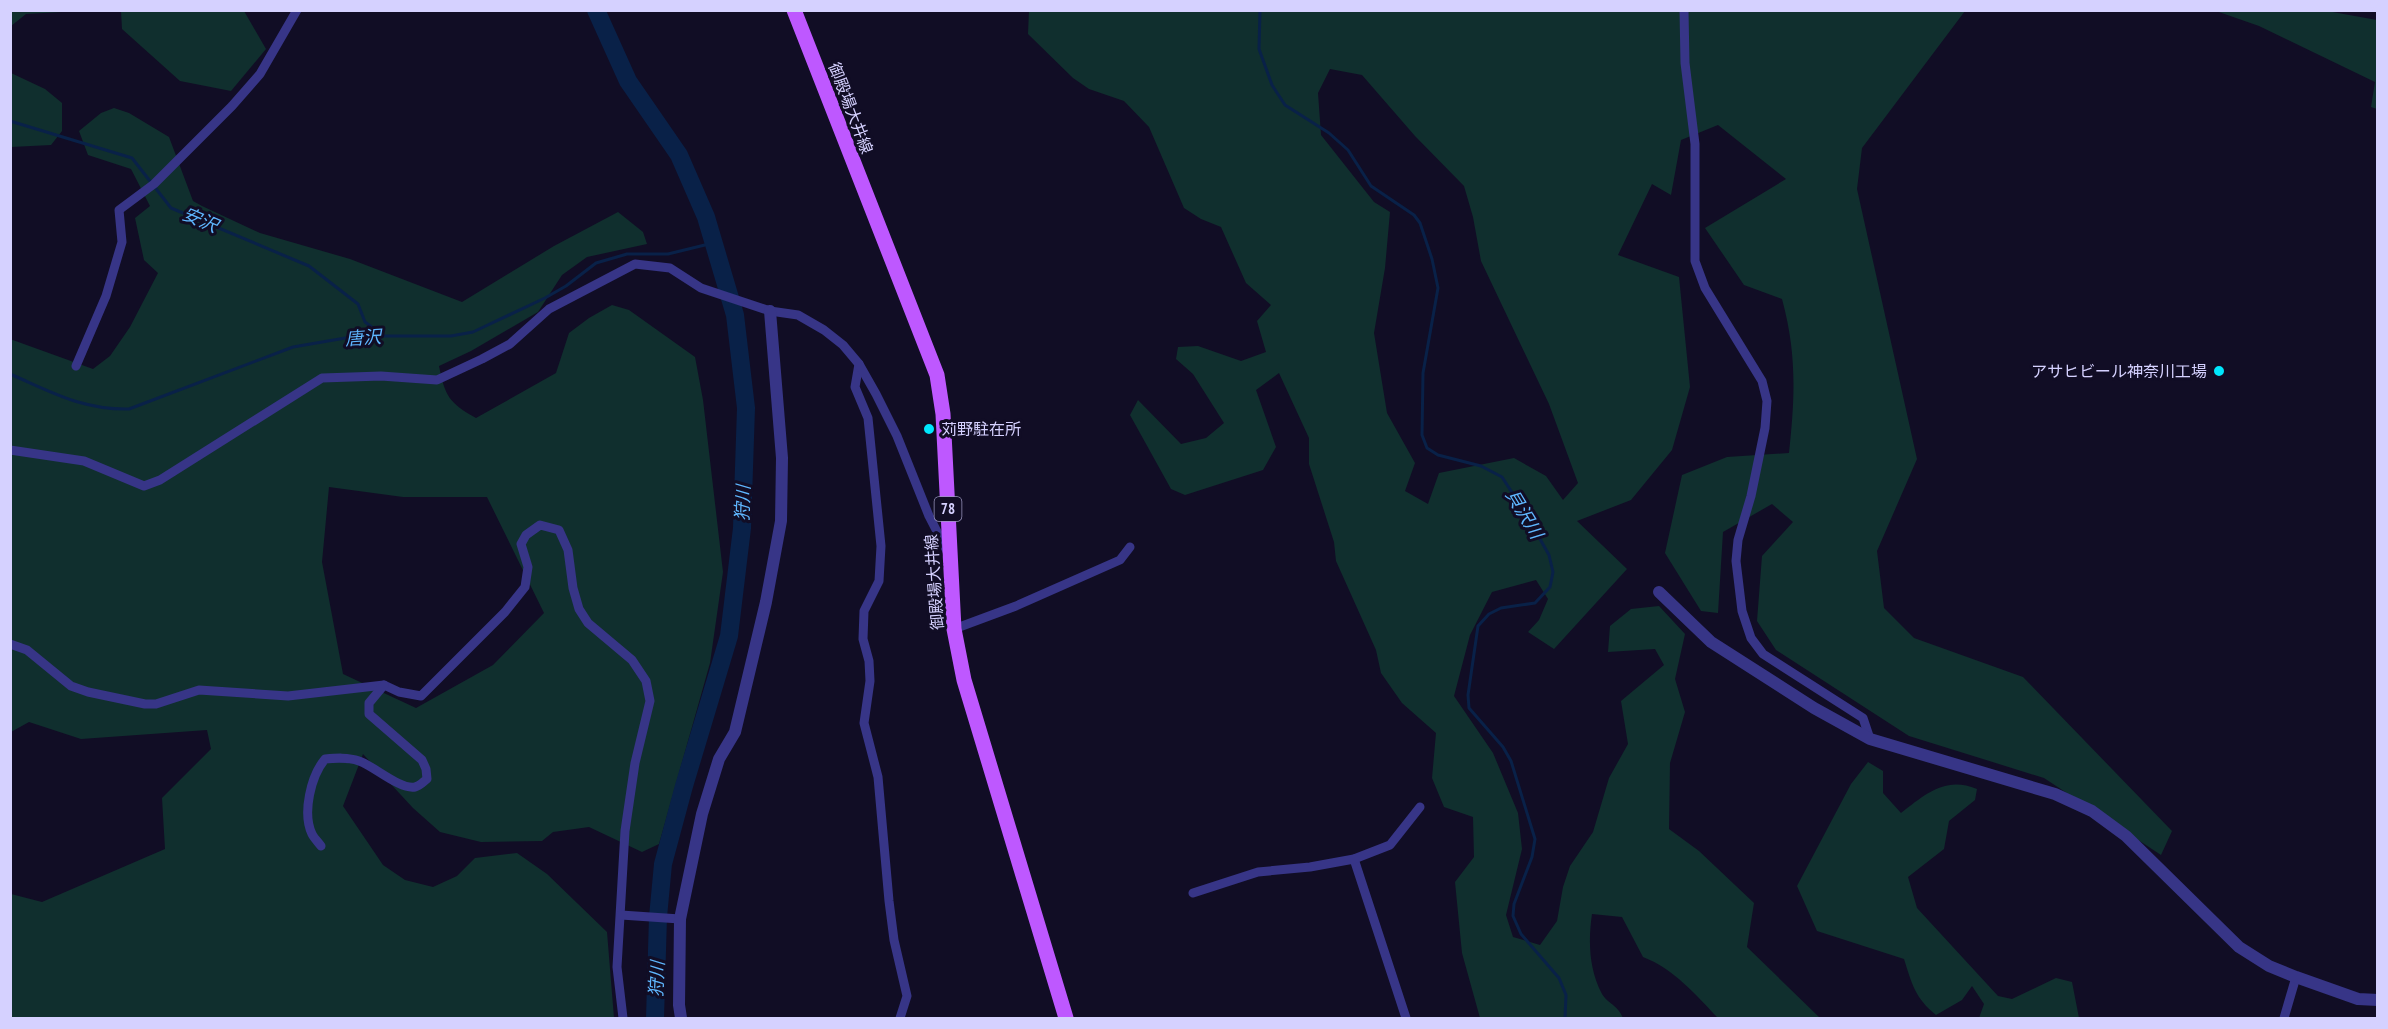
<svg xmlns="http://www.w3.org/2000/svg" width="2388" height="1029" viewBox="0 0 2388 1029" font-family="'PT Sans Narrow','Noto Sans JP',sans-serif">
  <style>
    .green { fill: #102f2e; fill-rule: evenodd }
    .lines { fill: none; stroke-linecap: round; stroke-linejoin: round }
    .stream { stroke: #092148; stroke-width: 3 }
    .river { stroke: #092148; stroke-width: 18 }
    .minor { stroke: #373587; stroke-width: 9 }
    .tertiary { stroke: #373587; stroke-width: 12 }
    .primary { stroke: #be58ff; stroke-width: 15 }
    .poi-dot { fill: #00e6fc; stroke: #110d25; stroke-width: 2 }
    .labels { text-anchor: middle; stroke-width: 6; stroke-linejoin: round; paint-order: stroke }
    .shield { fill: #110d25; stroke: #9a96be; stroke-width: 1.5 }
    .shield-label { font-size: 15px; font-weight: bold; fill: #d5d1ff }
    .street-label { font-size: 16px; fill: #d5d1ff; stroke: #110d25 }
    .poi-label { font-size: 16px; fill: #d5d1ff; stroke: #110d25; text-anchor: end }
    .water-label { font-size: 18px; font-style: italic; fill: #5fb7ff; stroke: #110d25 }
  </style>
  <rect width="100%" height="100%" fill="#110d25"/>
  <g class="green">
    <path d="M11 10H80V11L26 14 11 26Z"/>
    <path d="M1029 10 1965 11 1862 148 1857 189 1917 459 1877 551 1884 608 1914 638 2023 677 2172 831 2161 855 2044 778 1909 736 1776 650 1757 621 1762 556 1793 522 1772 504 1723 532 1718 613 1701 611 1665 553 1682 475 1727 457 1789 453C1795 397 1797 354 1782 299L1744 285 1705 228 1786 179 1718 125 1681 140 1671 195 1652 184 1618 255 1679 277 1690 387 1672 450 1631 500 1577 521 1627 569 1554 649 1528 632 1539 620 1548 599 1536 580 1492 592 1470 635 1454 696 1493 753 1518 813 1522 849 1506 915 1513 937 1540 945 1557 921 1563 887 1570 866 1593 832 1609 778 1628 744 1621 701 1664 665 1655 649 1608 652 1610 626 1631 609 1659 606 1685 634 1675 679 1685 712 1670 763 1669 829 1699 851 1754 903 1747 947 1820 1018H1718C1696 995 1674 969 1643 957L1622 917 1592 914C1588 942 1589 969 1602 994 1608 1004 1617 1004 1623 1018H1480L1462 953 1455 882 1474 857 1473 817 1444 807 1432 778 1436 733 1402 703 1381 673 1376 650 1336 561 1334 542 1309 464V438L1279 373 1256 390 1276 447 1263 470 1185 495 1171 489 1130 415 1138 400 1181 444 1206 438 1224 423 1193 374 1176 359 1178 347 1198 346 1241 361 1266 352 1257 321 1271 305 1246 283 1221 227 1201 219 1184 208 1149 127 1124 101 1089 89 1073 78 1028 34ZM1330 69 1362 75 1415 136 1464 186 1473 217 1481 261 1549 404 1578 483 1563 500 1546 476 1514 458 1439 473 1428 504 1405 491 1415 463 1387 413 1374 333 1385 268 1390 212 1374 202 1321 135 1318 93Z"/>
    <path d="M121 11H244L266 49 231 91 180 81 122 29Z"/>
    <path d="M2216 11H2327L2377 20V109L2371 107 2375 82 2259 26Z"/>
    <path d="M11 73 45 89 62 103V131L51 145 11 147Z"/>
    <path d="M114 108 129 113 169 137 193 201 202 206 260 233 350 259 462 302 554 246 618 212 643 232 647 244 587 257 562 275 538 312 471 351 439 366C445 396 449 403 476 418L556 373 569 333 589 318 612 305 629 310 695 357 703 400 723 572 710 663 659 844 642 852 589 827 553 832 542 841 481 842 440 832 413 808 363 754 343 806 383 865 405 880 433 887 457 876 475 858 517 853 547 874 607 932 614 1018H11V894L42 902 165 849 162 798 211 749 207 730 81 739 29 722 11 732 10 339 93 369 110 356 130 327 158 273 144 260 135 218 150 206 131 169 88 155 79 131 101 113ZM329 487 403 497H487L544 613 493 665 416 708 343 674 322 562Z"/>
    <path d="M1868 762 1883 771V793L1901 813C1926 794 1945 776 1977 789L1975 800 1949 821 1944 849 1908 877 1917 908 1998 996 2012 999 2056 978 2072 982 2079 1018H1979L1984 1004 1972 986 1962 1000 1936 1015C1915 998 1912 984 1904 959L1817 931 1797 886 1851 784Z"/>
  </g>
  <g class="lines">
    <g class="stream">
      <path d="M1260 10 1259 49 1272 85 1285 105 1329 133 1348 150 1371 186 1414 215 1420 223 1432 259 1438 288 1423 373 1422 435 1427 448 1438 455 1481 466 1502 477 1526 514 1549 555 1553 572 1550 587 1535 603 1501 608 1489 614 1478 626 1468 695 1469 708 1503 747 1511 761 1535 839 1532 857 1514 904 1513 916 1521 934 1559 978 1566 995 1565 1018"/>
      <path d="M10 121 132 158 171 208 309 266 358 304 365 322 381 334"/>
      <path d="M10 374C52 392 82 410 129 409L293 347 357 336H451L473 332 545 298 566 286 596 263 627 254H668L713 243"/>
    </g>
    <path class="river" d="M596 10 628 81 679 155 706 217 735 315 746 408 742 528 729 636 684 786 663 864 658 917 655 1018"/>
    <g class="minor">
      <path d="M1684 10 1685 63 1695 144V261L1705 288 1762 381 1767 401 1765 428 1751 496 1738 540 1736 561 1742 611 1751 638 1763 654 1863 718 1870 739"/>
      <path d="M859 364 855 387 868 418 881 546 879 581 864 611 863 639 869 661 870 681 864 723 878 777 889 901 894 940 907 996 900 1018"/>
      <path d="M76 366 106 296 122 242 119 210 154 184 232 106 260 74 297 10"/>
      <path d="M10 450 84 461 144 486 160 480 322 378 381 376 437 380 482 359 510 344 549 309 635 264 670 268 701 288 770 311 798 315 824 330 843 345 859 364 876 394 897 436 929 516 947 551"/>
      <path d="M954 629 1016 606 1120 560 1130 547"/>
      <path d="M10 644 27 650 71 686 88 692 145 704H156L199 690 288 696 384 685 399 692 421 696 505 612 525 587 528 567 521 544 526 535 540 525 559 530 568 550 573 588 579 609 588 623 632 660 646 681 650 701 635 763 625 831 617 967 623 1018"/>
      <path d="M321 846C318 842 314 838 312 834 302 813 311 776 325 759 336 758 348 757 359 761 374 766 400 790 415 787 420 786 423 782 427 779L426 769 422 760 369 714V703L384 685"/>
      <path d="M1354 859 1406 1018"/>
      <path d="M1193 893 1258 872 1310 867 1354 859 1390 845 1420 807"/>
      <path d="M621 915 680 919"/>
      <path d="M2284 1018 2296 977"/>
    </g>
    <g class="tertiary">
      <path d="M1659 592 1711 642 1814 708 1870 739 2055 794 2092 811 2126 836 2239 947 2269 966 2296 977 2358 999 2378 1000"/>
      <path d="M681 1018 679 1005 680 919 702 814 719 759 735 732 766 602 781 521 782 458 770 311"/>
    </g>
    <path class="primary" d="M794 10 937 375 943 414 954 629 964 680 1066 1018"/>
  </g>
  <g class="poi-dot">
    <circle cx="2219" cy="371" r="6"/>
    <circle cx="929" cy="429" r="6"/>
  </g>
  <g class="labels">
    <rect class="shield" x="934.5" y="497" width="27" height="24" rx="4.5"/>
    <g class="shield-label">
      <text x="948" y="514">78</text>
    </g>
    <g class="street-label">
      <text transform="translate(851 108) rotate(69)" y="6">御殿場大井線</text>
      <text transform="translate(934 582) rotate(-94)" y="6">御殿場大井線</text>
    </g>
    <g class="poi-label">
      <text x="2207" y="377">アサヒビール神奈川工場</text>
      <text x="941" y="435" text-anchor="start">苅野駐在所</text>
    </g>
    <g class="water-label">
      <text transform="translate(200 220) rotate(23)" y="6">安沢</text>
      <text transform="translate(363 338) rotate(-4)" y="6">唐沢</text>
      <text transform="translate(743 503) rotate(-88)" y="6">狩川</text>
      <text transform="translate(1524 514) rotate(59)" y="6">貝沢川</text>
      <text transform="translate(657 979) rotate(-87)" y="6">狩川</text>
    </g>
  </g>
  <rect width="2388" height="1029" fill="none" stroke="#d5d1ff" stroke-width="24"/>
</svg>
